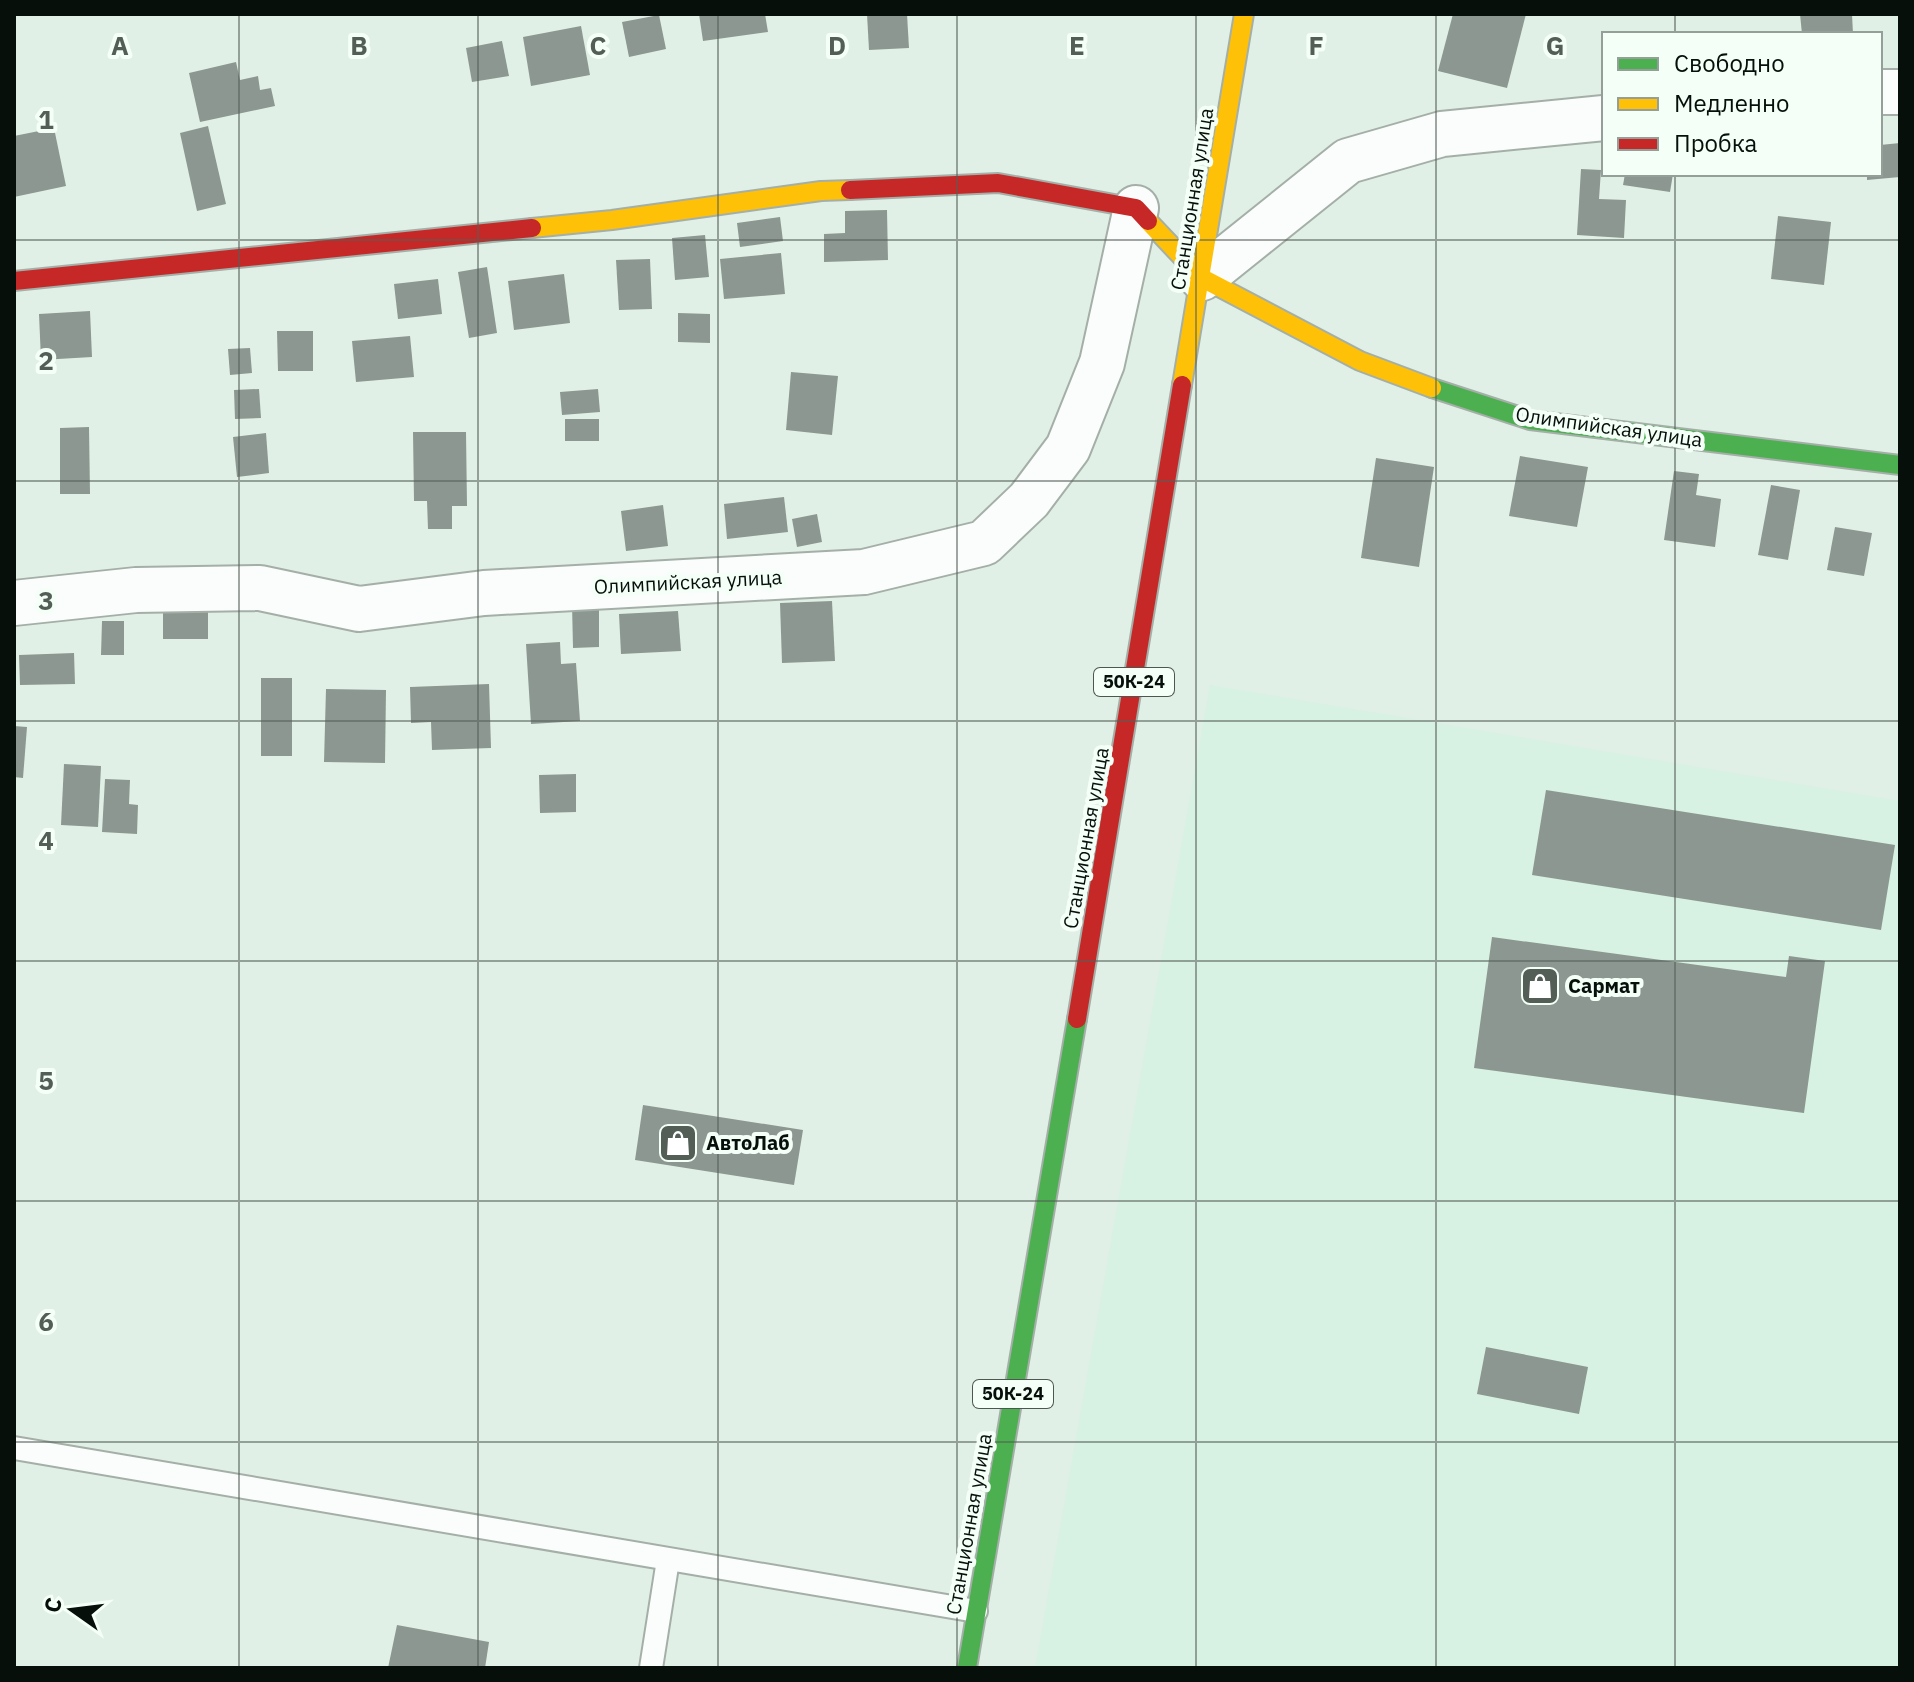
<svg xmlns="http://www.w3.org/2000/svg" width="1914" height="1682" viewBox="0 0 1914 1682" font-family="'IBM Plex Sans',sans-serif">
  <style>
    .built { fill: #d7f1e2 }
    .building { fill: #8b9790 }
    .lines { fill: none; stroke-linecap: round; stroke-linejoin: round }
    .lane-casing { stroke: #a4afa8; stroke-width: 26 }
    .street-casing { stroke: #a4afa8; stroke-width: 48 }
    .fast-casing { stroke: #a4afa8; stroke-width: 22 }
    .slow-casing { stroke: #a4afa8; stroke-width: 22 }
    .jam-casing { stroke: #a4afa8; stroke-width: 22 }
    .lane { stroke: #fafdfb; stroke-width: 22 }
    .street { stroke: #fafdfb; stroke-width: 44 }
    .fast { stroke: #4caf50; stroke-width: 18 }
    .slow { stroke: #ffc107; stroke-width: 18 }
    .jam { stroke: #c62828; stroke-width: 18 }
    .grid { fill: none; stroke: #535e57; stroke-width: 2; stroke-opacity: 0.55 }
    .labels { text-anchor: middle; stroke-width: 8; stroke-linejoin: round; paint-order: stroke }
    .shield { fill: #f4fff8; stroke: #4d5751; stroke-width: 2 }
    .shield-label { font-size: 18px; font-weight: bold; fill: #060f0a }
    .street-label { font-size: 20px; fill: #060f0a; stroke: #f4fff8 }
    .poi-label { font-size: 20px; font-weight: bold; fill: #060f0a; stroke: #f4fff8; text-anchor: start }
    .grid-label { font-size: 26px; text-anchor: middle; font-weight: bold; fill: #535e57; stroke: #f4fff8; stroke-width: 8; stroke-linejoin: round; paint-order: stroke }
  </style>
  <rect width="100%" height="100%" fill="#e1f0e7"/>
  <path class="built" d="M1210 685 1900 801V1668H1035Z"/>
  <g class="building">
    <path d="M699 14H765L768 32 703 41Z"/>
    <path d="M867 14H907L909 48 869 50Z"/>
    <path d="M1453 14H1526L1507 88 1438 71Z"/>
    <path d="M1800 14H1852L1853 34H1802Z"/>
    <path d="M659 15 666 49 629 57 622 22Z"/>
    <path d="M581 26 590 75 531 86 523 37Z"/>
    <path d="M502 41 509 76 472 82 466 48Z"/>
    <path d="M236 62 240 80 258 76 260 90 271 88 275 106 200 122 189 73Z"/>
    <path d="M208 126 226 204 197 211 180 133Z"/>
    <path d="M54 128 66 186 14 197V136Z"/>
    <path d="M1900 143V177L1867 180V174H1880V145Z"/>
    <path d="M1581 169 1601 170 1599 199 1626 200 1624 238 1577 235Z"/>
    <path d="M1625 174H1673L1670 192 1623 185Z"/>
    <path d="M887 210 888 260 824 262V234L845 233V211Z"/>
    <path d="M1778 216 1831 222 1824 285 1771 279Z"/>
    <path d="M780 217 783 241 740 247 737 223Z"/>
    <path d="M705 235 709 277 675 280 672 238Z"/>
    <path d="M781 253 785 294 724 299 720 259Z"/>
    <path d="M650 259 652 309 619 310 616 260Z"/>
    <path d="M487 267 497 333 469 338 458 272Z"/>
    <path d="M564 274 570 323 514 330 508 281Z"/>
    <path d="M438 279 442 314 398 319 394 284Z"/>
    <path d="M90 311 92 357 41 360 39 314Z"/>
    <path d="M678 313 710 314V343L678 342Z"/>
    <path d="M277 331H313V371H278Z"/>
    <path d="M410 336 414 377 356 382 352 341Z"/>
    <path d="M250 348 252 373 230 375 228 349Z"/>
    <path d="M791 372 838 376 832 435 786 430Z"/>
    <path d="M259 389 261 418 235 419 234 390Z"/>
    <path d="M598 389 600 412 562 415 560 392Z"/>
    <rect x="565" y="419" width="34" height="22"/>
    <path d="M89 427 90 494H60V428Z"/>
    <path d="M413 432H466L467 506H452V529H428L427 501H414Z"/>
    <path d="M266 433 269 473 237 477 233 437Z"/>
    <path d="M1520 456 1588 467 1577 527 1509 516Z"/>
    <path d="M1376 458 1434 467 1419 567 1361 558Z"/>
    <path d="M1674 471 1699 474 1696 495 1721 499 1715 547 1664 540Z"/>
    <path d="M1771 485 1800 490 1788 560 1758 555Z"/>
    <path d="M784 497 788 532 727 539 724 504Z"/>
    <path d="M663 505 668 546 626 551 621 511Z"/>
    <path d="M817 514 822 542 797 547 792 519Z"/>
    <path d="M1835 527 1872 533 1864 576 1827 570Z"/>
    <path d="M832 601 835 661 782 663 780 603Z"/>
    <path d="M572 604H599V647L573 648Z"/>
    <rect x="163" y="611" width="45" height="28"/>
    <path d="M678 611 681 651 621 654 619 614Z"/>
    <path d="M102 621H124V655H101Z"/>
    <path d="M560 642 561 664 576 663 580 721 531 724 526 644Z"/>
    <path d="M74 653 75 684 20 685 19 655Z"/>
    <rect x="261" y="678" width="31" height="78"/>
    <path d="M489 684 491 748 432 750 431 722 411 723 410 687Z"/>
    <path d="M326 689 386 690 385 763 324 762Z"/>
    <path d="M14 726 27 727 23 778 14 777Z"/>
    <path d="M64 764 101 766 98 827 61 825Z"/>
    <path d="M576 774V812L540 813 539 775Z"/>
    <path d="M105 779 130 780 129 804 138 805 137 834 102 832Z"/>
    <path d="M1546 790 1895 845 1881 930 1532 875Z"/>
    <path d="M1492 937 1786 977 1789 956 1825 961 1804 1113 1474 1068Z"/>
    <path d="M643 1105 803 1130 794 1185 635 1160Z"/>
    <path d="M1486 1347 1588 1367 1579 1414 1477 1394Z"/>
    <path d="M397 1625 489 1642 485 1668H388Z"/>
  </g>
  <g class="lines">
    <g class="lane-casing">
      <g id="lane">
        <path d="M14 1448 976 1611"/>
        <path d="M651 1668 668 1560"/>
      </g>
    </g>
    <g class="street-casing">
      <g id="street">
        <path d="M1880 92H1900"/>
        <path d="M1202 278 1348 161 1442 134 1604 118"/>
        <path d="M14 603 136 590 260 588 359 609 484 593 864 572 984 543 1029 500 1068 448 1102 363 1136 208"/>
      </g>
    </g>
    <g class="fast-casing">
      <g id="fast">
        <path d="M1432 388 1530 420 1900 465"/>
        <path d="M967 1668 1077 1019"/>
      </g>
    </g>
    <g class="slow-casing">
      <g id="slow">
        <path d="M1148 221 1202 278 1360 361 1432 388"/>
        <path d="M532 228 612 220 821 191 850 190"/>
        <path d="M1182 385 1244 14"/>
      </g>
    </g>
    <g class="jam-casing">
      <g id="jam">
        <path d="M850 190 998 183 1136 208 1148 221"/>
        <path d="M14 281 532 228"/>
        <path d="M1077 1019 1182 385"/>
      </g>
    </g>
    <use href="#lane" class="lane"/>
    <use href="#street" class="street"/>
    <use href="#fast" class="fast"/>
    <use href="#slow" class="slow"/>
    <use href="#jam" class="jam"/>
  </g>
  <path class="grid" d="M239 14V1668M478 14V1668M718 14V1668M957 14V1668M1196 14V1668M1436 14V1668M1675 14V34M1675 174V1668M14 240H1900M14 481H1900M14 721H1900M14 961H1900M14 1201H1900M14 1442H1900"/>
  <defs>
    <g id="shop-square" transform="scale(2)"><rect x="-9" y="-9" width="18" height="18" rx="4" fill="#535e57" stroke="#f4fff8"/><path d="M-5-2.5h2.3a2.7 3.5 0 0 1 5.4 0H5L5.5 6h-11ZM-1.5-2.5h3a1.5 2.3 0 0 0-3 0Z" fill="#fff"/></g>
  </defs>
  <g fill-rule="evenodd">
    <use href="#shop-square" x="1540" y="986"/>
    <use href="#shop-square" x="678" y="1143"/>
  </g>
  <g class="labels">
    <g class="shield">
      <rect x="1094" y="668" width="80" height="28" rx="6"/>
      <rect x="973" y="1380" width="80" height="28" rx="6"/>
    </g>
    <g class="shield-label">
      <text x="1134" y="688">50К-24</text>
      <text x="1013" y="1400">50К-24</text>
    </g>
    <g class="street-label">
      <text transform="translate(1192 199) rotate(-81)" y="7">Станционная улица</text>
      <text transform="translate(1609 427) rotate(8)" y="7">Олимпийская улица</text>
      <text transform="translate(688 582) rotate(-3)" y="7">Олимпийская улица</text>
      <text transform="translate(1086 838) rotate(-80)" y="7">Станционная улица</text>
      <text transform="translate(969 1524) rotate(-80)" y="7">Станционная улица</text>
    </g>
    <g class="poi-label">
      <text x="1568" y="993">Сармат</text>
      <text x="706" y="1150">АвтоЛаб</text>
    </g>
  </g>
  <g class="grid-label">
    <text x="120" y="55">A</text>
    <text x="359" y="55">B</text>
    <text x="598" y="55">C</text>
    <text x="837" y="55">D</text>
    <text x="1077" y="55">E</text>
    <text x="1316" y="55">F</text>
    <text x="1555" y="55">G</text>
    <text x="46" y="129">1</text>
    <text x="46" y="370">2</text>
    <text x="46" y="610">3</text>
    <text x="46" y="850">4</text>
    <text x="46" y="1090">5</text>
    <text x="46" y="1331">6</text>
  </g>
  <rect width="1914" height="1682" fill="none" stroke="#060f0a" stroke-width="32"/>
  <rect x="1602" y="32" width="280" height="144" fill="#f4fff8" stroke="#959f99" stroke-width="2"/>
  <rect x="1618" y="58" width="40" height="12" fill="#4caf50" stroke="#959f99" stroke-width="2"/>
  <text x="1674" y="72" font-size="24" fill="#060f0a">Свободно</text>
  <rect x="1618" y="98" width="40" height="12" fill="#ffc107" stroke="#959f99" stroke-width="2"/>
  <text x="1674" y="112" font-size="24" fill="#060f0a">Медленно</text>
  <rect x="1618" y="138" width="40" height="12" fill="#c62828" stroke="#959f99" stroke-width="2"/>
  <text x="1674" y="152" font-size="24" fill="#060f0a">Пробка</text>
  <g transform="translate(72 1610) rotate(284)" stroke="#f4fff8" stroke-width="6" paint-order="stroke">
  <path d="M0-6L14 30L0 20L-14 30Z" fill="#060f0a"/>
  <text y="-12" font-size="22" font-weight="bold" text-anchor="middle" fill="#060f0a">С</text>
  </g>
</svg>
